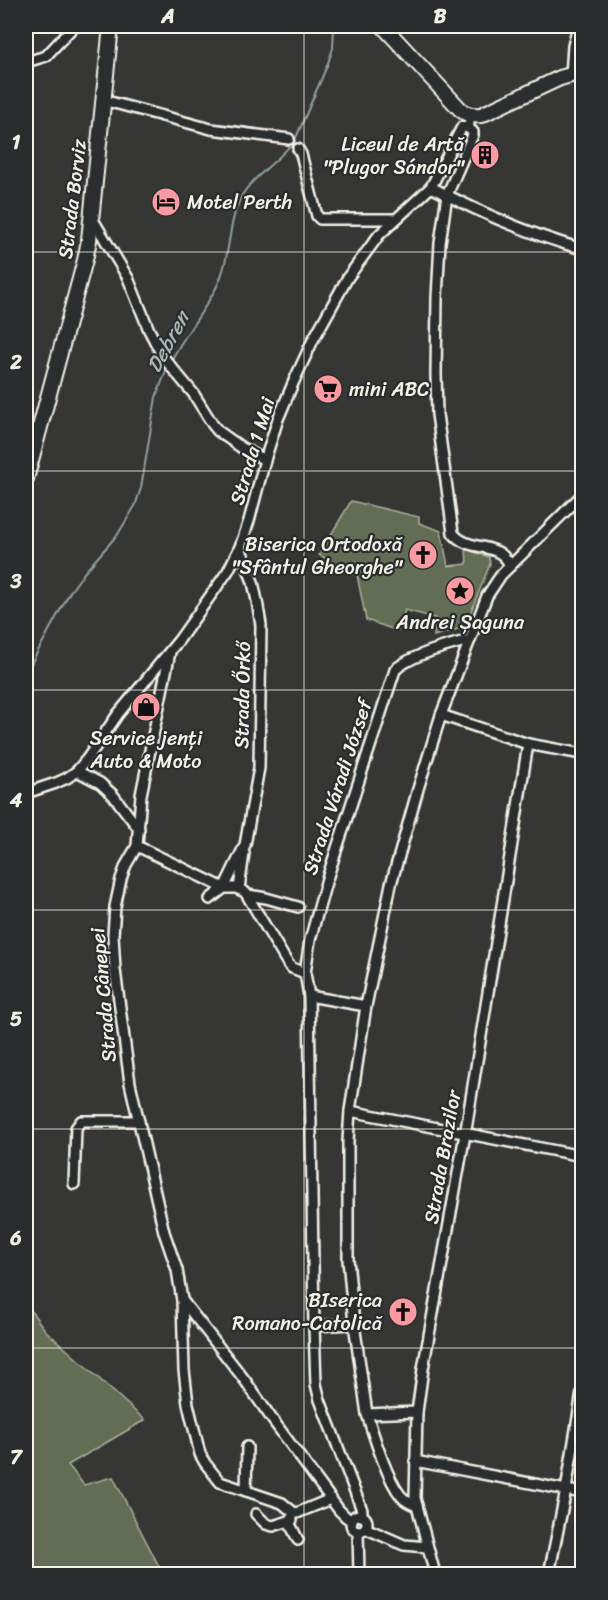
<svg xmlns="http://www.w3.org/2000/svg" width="608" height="1600" viewBox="0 0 608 1600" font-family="Sriracha,sans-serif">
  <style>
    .green { fill: #636d54; stroke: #acaf9e; stroke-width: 1.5 }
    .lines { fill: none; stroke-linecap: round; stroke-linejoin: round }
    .stream { stroke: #919fa2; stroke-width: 2 }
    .minor-casing { stroke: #f4f1e8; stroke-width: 14 }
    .secondary-casing { stroke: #f4f1e8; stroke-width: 18 }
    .minor { stroke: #2a2d2e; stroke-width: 9 }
    .secondary { stroke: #2a2d2e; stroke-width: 14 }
    .grid { fill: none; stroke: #f4f1e8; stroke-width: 1.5; stroke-opacity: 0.55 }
    .labels { text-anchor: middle; stroke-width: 4.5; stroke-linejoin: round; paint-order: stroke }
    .poi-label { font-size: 20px; fill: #f4f1e8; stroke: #2a2d2e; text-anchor: end }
    .street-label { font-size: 20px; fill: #f4f1e8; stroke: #2a2d2e }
    .water-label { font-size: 21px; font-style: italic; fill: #aab4b4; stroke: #2a2d2e }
    .neatline { fill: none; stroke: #f4f1e8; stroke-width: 2 }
    .grid-label { font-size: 20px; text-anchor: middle; font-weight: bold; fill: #f4f1e8 }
  </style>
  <rect width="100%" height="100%" fill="#363734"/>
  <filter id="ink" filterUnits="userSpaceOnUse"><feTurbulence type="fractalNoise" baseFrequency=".0167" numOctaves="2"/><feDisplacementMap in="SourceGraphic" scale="12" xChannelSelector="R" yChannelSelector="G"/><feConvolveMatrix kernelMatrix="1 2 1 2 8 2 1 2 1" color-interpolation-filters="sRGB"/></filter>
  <g filter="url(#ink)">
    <g class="green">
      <path d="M351 501 419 517V523L441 531 448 566 467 564 466 549 489 557 490 564 465 627 434 636 435 618 405 610 398 631 366 620 357 575 319 555Z"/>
      <path d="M26 1304 45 1330 145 1420 68 1465 84 1485 113 1477 163 1574H26Z"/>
    </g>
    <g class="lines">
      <g class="stream">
        <path d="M171 361C184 335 204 312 217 286 231 258 227 225 241 197 252 177 280 160 295 140L327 66 333 48 334 26"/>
        <path d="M26 673 70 592 84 573 118 534 135 506 141 488 156 397 168 366"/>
      </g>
      <g class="minor-casing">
        <g id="minor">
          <path d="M26 62 46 56 74 26"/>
          <path d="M571 75 573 46 578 26"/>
          <path d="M103 100 211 129 289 139"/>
          <path d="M469 124 467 127 473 132V135L447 195 440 243 437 298 436 374 437 414 453 533C465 549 487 544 501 554 505 557 508 562 511 565"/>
          <path d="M298 149 301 154 317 216 320 219H395"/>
          <path d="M431 187C480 213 530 234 582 249"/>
          <path d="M92 218 128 278 149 330 163 357 193 393 213 425 218 431 242 448 265 460"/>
          <path d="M170 652 141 795 137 846 126 865 121 879 115 907 113 935 115 970 130 1083 164 1232 177 1270 182 1300 184 1370 188 1404 200 1454 205 1463 220 1482 282 1503 293 1512 297 1513 331 1499"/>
          <path d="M441 715 528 744 582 754"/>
          <path d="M77 771 100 783 113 795 139 829"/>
          <path d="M26 793 56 783 67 778 77 771 87 759 118 714 179 640 228 571 240 547 249 521 265 460 278 419 294 381 313 340 348 277 379 235 431 187 461 129 462 127H467"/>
          <path d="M137 846 224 888H236L245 892 288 964 292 968 305 973"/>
          <path d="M239 889 244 853"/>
          <path d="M248 895 266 898 298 907"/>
          <path d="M210 899 224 888 245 845 259 768 261 625 257 601 253 582 240 547"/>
          <path d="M309 996 366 1006"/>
          <path d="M350 1111 582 1156"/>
          <path d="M74 1184 76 1128 81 1121H139"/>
          <path d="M182 1300 244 1379 272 1419 339 1510 346 1517 352 1521"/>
          <path d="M354 1324 314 1326 309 996 305 973 310 940 326 882 395 670C410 655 449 645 470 640"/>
          <path d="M314 1326 316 1384 320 1400 362 1510 361 1516"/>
          <path d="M417 1412 367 1414 354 1324 348 1259V1141L350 1111 366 1006 391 884 418 789 441 715 487 596 501 575 582 495"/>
          <path d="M367 1414C373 1434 389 1486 404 1499 407 1502 412 1504 417 1506"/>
          <path d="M415 1461 582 1493"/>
          <path d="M246 1491 247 1447"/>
          <path d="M256 1514 266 1524 273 1526 292 1520"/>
          <circle cx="359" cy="1523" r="8"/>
          <path d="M292 1517 290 1524 298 1540"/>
          <path d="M365 1528 404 1545 427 1547"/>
          <path d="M358 1531 359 1574"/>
          <path d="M435 1574 415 1498 417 1412 423 1369 467 1123 528 744"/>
          <path d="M549 1574 566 1490 582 1393"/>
        </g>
      </g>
      <g class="secondary-casing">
        <g id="secondary">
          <path d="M383 26 460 109C467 115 472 116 481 115L560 78 582 72"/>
          <path d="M26 479 85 260 89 240 111 26"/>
        </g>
      </g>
      <use href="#minor" class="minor"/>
      <use href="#secondary" class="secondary"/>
    </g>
  </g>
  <path class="grid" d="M304 26V1574M26 252H582M26 471H582M26 690H582M26 910H582M26 1129H582M26 1348H582"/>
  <defs>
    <g id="building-disc" transform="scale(1.5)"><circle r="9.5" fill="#ff9aa2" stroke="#2a2d2e"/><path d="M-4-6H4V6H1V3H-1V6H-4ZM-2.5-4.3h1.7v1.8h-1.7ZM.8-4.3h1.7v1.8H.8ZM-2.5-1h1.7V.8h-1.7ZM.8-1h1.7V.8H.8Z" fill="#111"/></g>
    <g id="hotel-disc" transform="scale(1.5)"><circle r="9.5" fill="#ff9aa2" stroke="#2a2d2e"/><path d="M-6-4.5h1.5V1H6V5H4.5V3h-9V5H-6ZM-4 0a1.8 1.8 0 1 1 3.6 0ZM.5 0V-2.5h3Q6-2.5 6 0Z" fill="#111"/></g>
    <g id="supermarket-disc" transform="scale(1.5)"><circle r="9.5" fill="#ff9aa2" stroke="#2a2d2e"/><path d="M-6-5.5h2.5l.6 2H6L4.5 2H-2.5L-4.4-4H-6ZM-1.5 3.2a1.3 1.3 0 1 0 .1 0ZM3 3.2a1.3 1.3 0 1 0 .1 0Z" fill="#111"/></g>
    <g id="church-disc" transform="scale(1.5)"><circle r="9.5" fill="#ff9aa2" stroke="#2a2d2e"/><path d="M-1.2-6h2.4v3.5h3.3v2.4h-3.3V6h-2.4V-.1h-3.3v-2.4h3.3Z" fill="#111"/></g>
    <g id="sight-disc" transform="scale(1.5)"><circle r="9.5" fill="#ff9aa2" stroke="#2a2d2e"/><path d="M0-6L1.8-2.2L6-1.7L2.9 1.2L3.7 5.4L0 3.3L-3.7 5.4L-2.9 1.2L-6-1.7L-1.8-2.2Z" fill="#111"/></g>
    <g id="shop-disc" transform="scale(1.5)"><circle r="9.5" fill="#ff9aa2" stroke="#2a2d2e"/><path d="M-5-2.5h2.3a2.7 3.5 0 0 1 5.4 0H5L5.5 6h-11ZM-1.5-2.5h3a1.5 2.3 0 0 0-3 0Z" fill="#111"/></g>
  </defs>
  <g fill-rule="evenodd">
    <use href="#building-disc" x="485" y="155"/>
    <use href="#hotel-disc" x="166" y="202"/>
    <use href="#supermarket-disc" x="328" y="389"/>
    <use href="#church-disc" x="423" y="555"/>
    <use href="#sight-disc" x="460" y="591"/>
    <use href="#shop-disc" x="146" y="707"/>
    <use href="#church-disc" x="403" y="1312"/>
  </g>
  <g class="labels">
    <g class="poi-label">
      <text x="464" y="151">Liceul de Artă<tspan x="464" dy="23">"Plugor Sándor"</tspan></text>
      <text x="187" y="209" text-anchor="start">Motel Perth</text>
      <text x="349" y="396" text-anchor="start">mini ABC</text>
      <text x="402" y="551">Biserica Ortodoxă<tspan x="402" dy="23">"Sfântul Gheorghe"</tspan></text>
      <text x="460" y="629" text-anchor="middle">Andrei Șaguna</text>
      <text x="146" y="745" text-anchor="middle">Service jenți<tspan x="146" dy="23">Auto &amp; Moto</tspan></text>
      <text x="382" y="1307">BIserica<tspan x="382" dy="23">Romano-Catolică</tspan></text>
    </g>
    <g class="street-label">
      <text transform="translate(72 199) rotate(-83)" y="7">Strada Borviz</text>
      <text transform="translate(252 451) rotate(-73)" y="7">Strada 1 Mai</text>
      <text transform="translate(242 695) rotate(-89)" y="7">Strada Őrkő</text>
      <text transform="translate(337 787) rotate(-72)" y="7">Strada Váradi József</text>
      <text transform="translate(103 995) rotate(-95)" y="7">Strada Cânepei</text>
      <text transform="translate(442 1157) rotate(-80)" y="7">Strada Brazilor</text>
    </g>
    <g class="water-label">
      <text transform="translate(168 342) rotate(-61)" y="7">Debren</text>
    </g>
  </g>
  <rect width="608" height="1600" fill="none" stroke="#2a2d2e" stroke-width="66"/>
  <rect x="33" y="33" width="542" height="1534" class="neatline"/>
  <g class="grid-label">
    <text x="168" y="23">A</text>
    <text x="440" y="23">B</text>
    <text x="16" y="149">1</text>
    <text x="16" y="369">2</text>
    <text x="16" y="588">3</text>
    <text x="16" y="807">4</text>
    <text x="16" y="1026">5</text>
    <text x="16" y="1245">6</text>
    <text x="16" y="1464">7</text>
  </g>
</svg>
